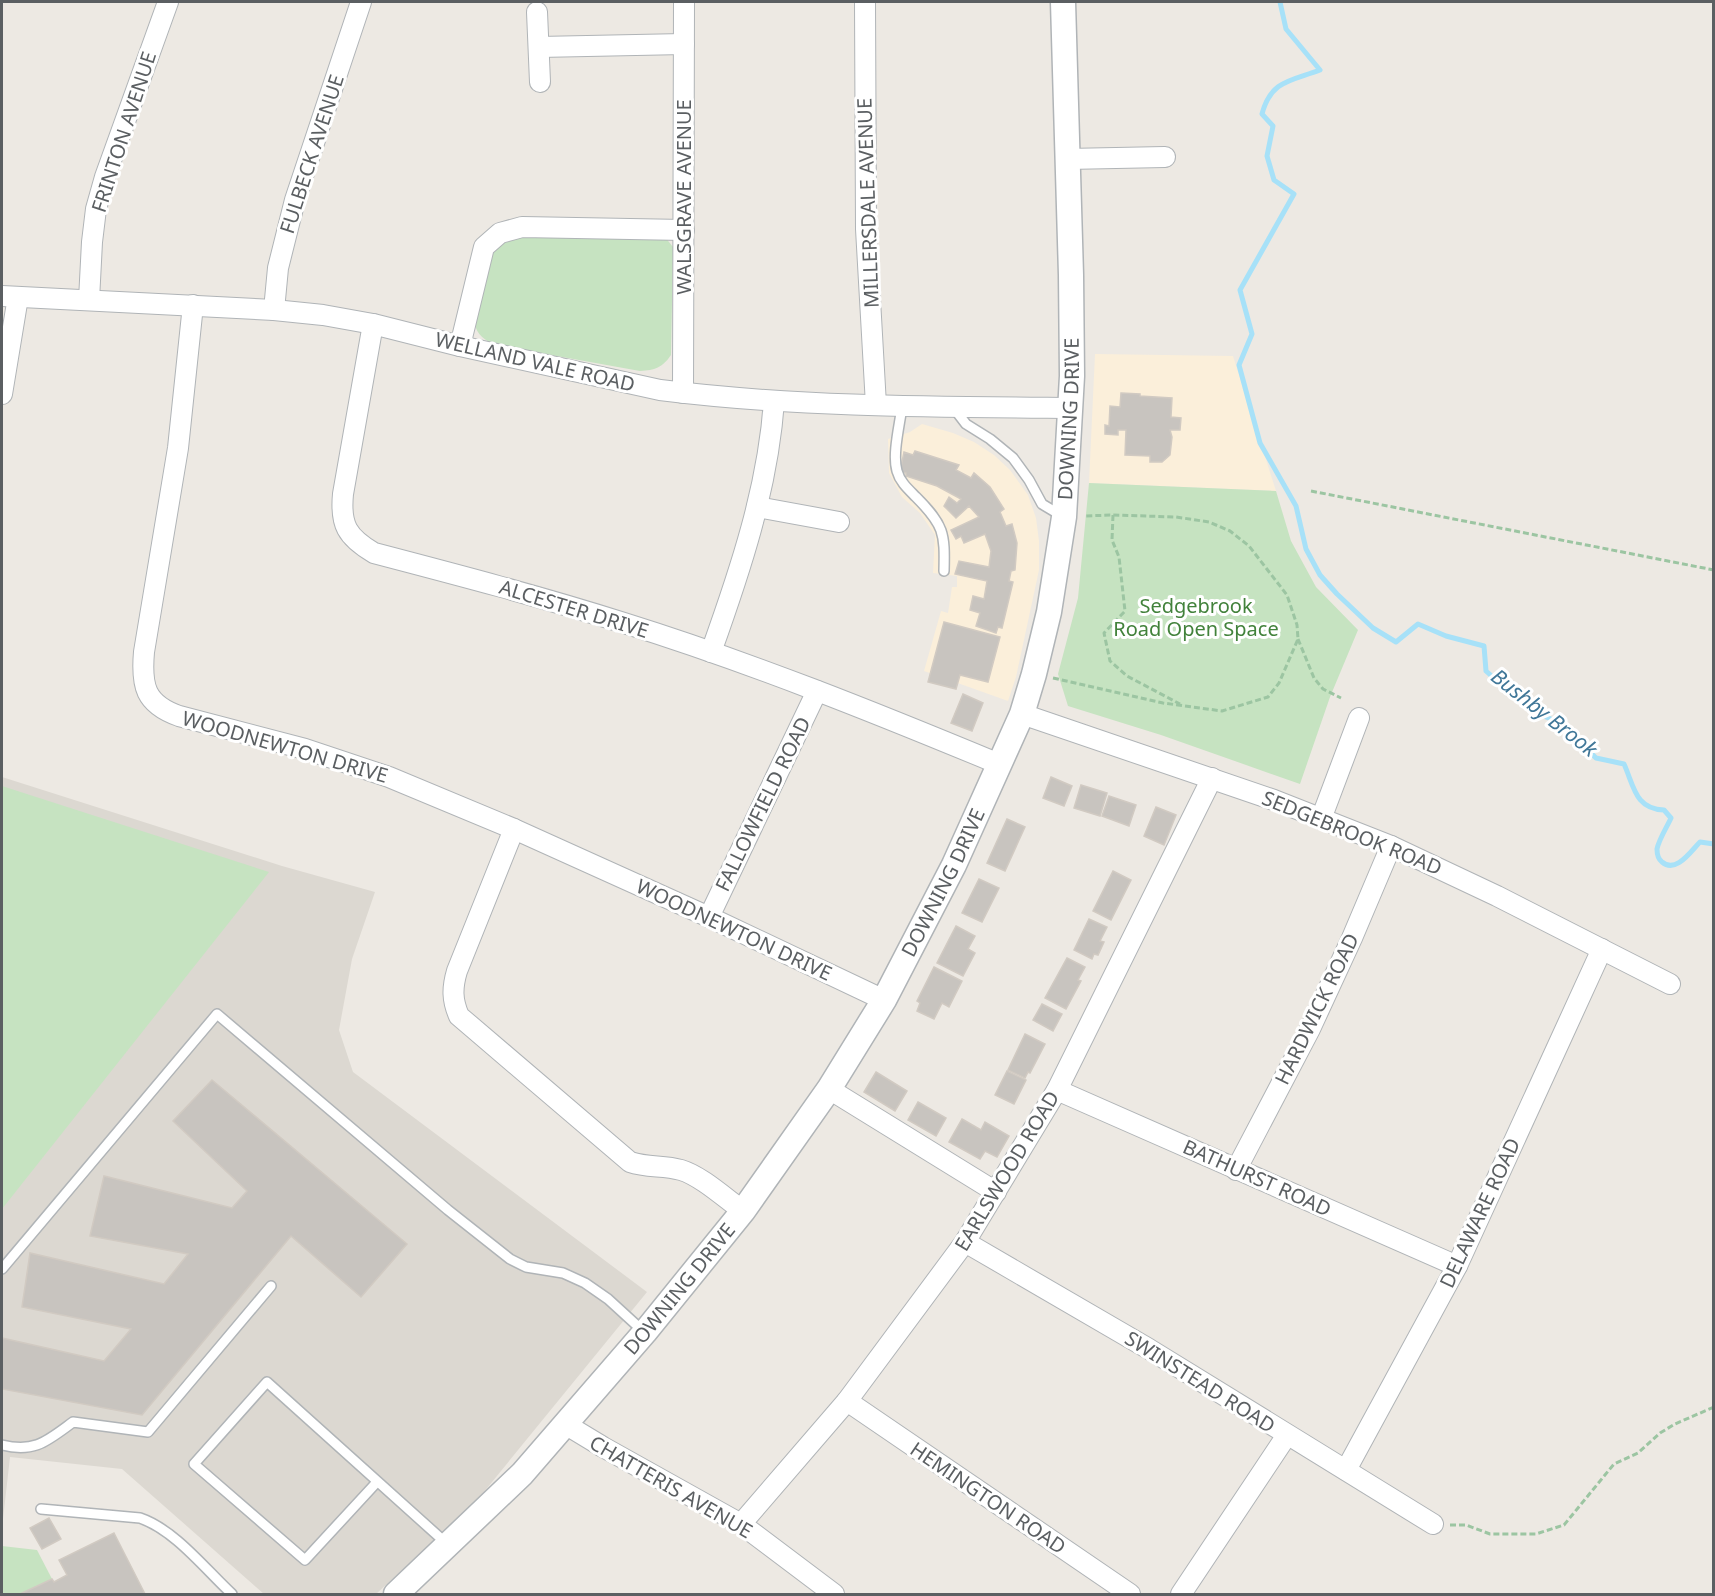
<svg xmlns="http://www.w3.org/2000/svg" width="1715" height="1596" viewBox="0 0 1715 1596" font-family="'Noto Sans',sans-serif">
  <style>
    .commercial { fill: #fbefda }
    .education { fill: #dcd8d1 }
    .green { fill: #c6e3c1 }
    .lines { fill: none; stroke-linecap: round; stroke-linejoin: round }
    .stream { stroke: #a7e1f8; stroke-width: 5 }
    .building { fill: #c8c4bf; stroke: #d1cac2; stroke-width: 1.5 }
    .service-casing { stroke: #b0b4b7; stroke-width: 12 }
    .minor-casing { stroke: #b0b4b7; stroke-width: 22 }
    .tertiary-casing { stroke: #b0b4b7; stroke-width: 27 }
    .path { stroke: #9cc5a2; stroke-width: 3; stroke-dasharray: 6 3; stroke-linecap: butt }
    .service { stroke: #fff; stroke-width: 9 }
    .minor { stroke: #fff; stroke-width: 20 }
    .tertiary { stroke: #fff; stroke-width: 24 }
    .labels { text-anchor: middle; stroke-width: 6; stroke-linejoin: round; paint-order: stroke }
    .street-label { font-size: 20px; fill: #5b5f62; stroke: #fff }
    .park-label { font-size: 20px; fill: #42823b; stroke: #fff }
    .water-label { font-size: 21px; font-style: italic; fill: #407798; stroke: #fff }
  </style>
  <rect width="100%" height="100%" fill="#ede9e3"/>
  <g class="commercial">
    <path d="M1095 354 1233 356 1276 491 1089 483Z"/>
    <path d="M922 424 953 433 974 442 994 455 1010 470 1028 495 1036 518 1039 541V570L1016 677 1008 701 924 671 941 611 948 613 952 587H957V576L933 573 935 535 920 513 902 497 889 473 888 439 910 432Z"/>
  </g>
  <path class="education" d="M2 777 282 866 375 892 352 959 339 1030 353 1072 647 1292 474 1504 376 1594H264L122 1469 10 1457 2 1528Z"/>
  <g class="green">
    <path d="M522 233 665 237 673 247 671 355C662 368 655 370 640 371L496 345C484 340 477 335 474 322L492 252 504 239Z"/>
    <path d="M1089 483 1276 491 1291 541 1316 587 1358 630 1330 697 1300 784 1161 735 1068 706 1058 674 1078 598Z"/>
    <path d="M2 786 269 872 2 1209Z"/>
    <path d="M2 1546 37 1550 52 1579 20 1594H2Z"/>
  </g>
  <g class="lines">
    <path class="stream" d="M1280 2 1286 29 1320 70C1291 81 1271 80 1262 114L1273 126 1267 156 1274 180 1294 194 1240 290 1252 334 1239 365 1260 443 1296 506 1306 549 1320 575 1337 594 1373 628 1396 642 1418 624 1446 636 1484 646 1486 671 1513 695 1544 716 1562 724 1596 758 1624 764C1634 786 1635 809 1664 810L1671 818C1667 827 1659 839 1657 849 1657 854 1658 859 1662 862 1676 874 1691 851 1700 842L1714 844"/>
  </g>
  <g class="building">
    <path d="M1121 393 1140 394V396L1172 398 1171 417 1181 418 1180 430H1170L1172 437 1170 455 1162 462H1150V456L1125 455 1126 430H1118V435L1105 434V425L1109 426 1110 406 1120 407Z"/>
    <path d="M915 451 959 465 956 470 971 478 974 473 990 487 1004 509 1000 512 1006 526 1012 524 1017 543 1015 570 1011 571 1009 581 1013 582 1002 628 998 627 996 633 976 626 980 613 970 610 973 596 984 599 987 581 955 574 959 561 989 567 991 551 985 534 964 543 961 536 956 539 951 530 979 517 969 506 956 518 944 506 949 497 957 503 961 499 937 486 906 476V473L900 472 904 452 913 455Z"/>
    <path d="M944 622 1000 637 988 682 960 675 956 689 928 682Z"/>
    <path d="M963 694 983 703 972 731 951 723Z"/>
    <path d="M1051 777 1072 786 1064 806 1043 798Z"/>
    <path d="M1081 785 1107 793 1100 816 1074 808Z"/>
    <path d="M1109 796 1136 805 1129 826 1102 816Z"/>
    <path d="M1156 807 1176 815 1164 845 1144 836Z"/>
    <path d="M1007 819 1025 827 1005 871 987 863Z"/>
    <path d="M1113 871 1131 880 1111 920 1093 911Z"/>
    <path d="M979 879 999 888 982 922 962 913Z"/>
    <path d="M1089 919 1107 927 1100 941 1104 942 1098 955 1094 954 1092 959 1074 950Z"/>
    <path d="M956 926 975 936 968 949 975 953 963 976 937 963Z"/>
    <path d="M1067 958 1085 967 1078 980 1081 981 1066 1009 1045 998Z"/>
    <path d="M934 967 962 981 949 1007 942 1003 934 1019 917 1011 920 1003 917 1001Z"/>
    <path d="M1042 1004 1062 1014 1053 1031 1033 1020Z"/>
    <path d="M1025 1034 1045 1044 1030 1073 1028 1072 1025 1078 1008 1070Z"/>
    <path d="M1007 1071 1026 1080 1014 1104 995 1095Z"/>
    <path d="M876 1072 907 1091 895 1111 864 1092Z"/>
    <path d="M212 1080 407 1244 361 1297 291 1236 142 1415 2 1389V1338L104 1361 131 1329 22 1307 30 1253 164 1284 188 1254 90 1236 104 1176 232 1208 247 1191 173 1121Z"/>
    <path d="M918 1102 946 1118 936 1136 908 1120Z"/>
    <path d="M962 1119 981 1130 985 1122 1009 1136 997 1157 985 1151 980 1159 949 1142Z"/>
    <path d="M49 1518 61 1539 42 1549 30 1528Z"/>
    <path d="M114 1533 145 1594H20L52 1579 54 1582 67 1575 59 1560Z"/>
  </g>
  <g class="lines">
    <g class="service-casing">
      <g id="service">
        <path d="M902 406C900 424 892 454 897 471 900 482 908 489 916 497 944 525 945 533 944 571"/>
        <path d="M953 407 966 424 990 439 1013 458 1029 480 1042 504 1062 516"/>
        <path d="M2 1269 217 1014 448 1210 510 1259 526 1267 563 1273 585 1283 608 1299 643 1331"/>
        <path d="M2 1445C35 1453 47 1441 73 1422L148 1432 271 1286"/>
        <path d="M377 1482 305 1560 194 1464 267 1382 446 1543"/>
        <path d="M41 1509 140 1518C175 1530 205 1569 232 1594"/>
      </g>
    </g>
    <g class="minor-casing">
      <g id="minor">
        <path d="M865 2 866 229 876 405"/>
        <path d="M537 12 540 82"/>
        <path d="M539 47 684 44"/>
        <path d="M1067 159 1165 157"/>
        <path d="M2 296 274 310 323 315 373 324 460 346 660 390C796 407 933 407 1070 408"/>
        <path d="M89 300 92 242 96 209 105 177 168 2"/>
        <path d="M193 305 178 448 144 652C141 686 145 704 179 716L305 749 389 777 514 829 709 917 884 1000"/>
        <path d="M274 310 278 268 295 200 361 2"/>
        <path d="M373 324 343 494C340 525 347 537 374 553 458 575 542 597 624 623 752 663 876 713 999 764"/>
        <path d="M460 346 484 247 500 233 522 227 684 230"/>
        <path d="M683 393 684 2"/>
        <path d="M2 394 18 297"/>
        <path d="M757 507 839 522"/>
        <path d="M711 652C740 571 768 488 774 401"/>
        <path d="M1022 714 1274 800 1391 846 1497 896 1670 984"/>
        <path d="M1321 819 1359 718"/>
        <path d="M514 829 457 971C452 988 452 1000 459 1016L630 1162C648 1168 663 1165 681 1170 701 1176 725 1198 743 1211"/>
        <path d="M709 917 817 691"/>
        <path d="M829 1089 996 1192"/>
        <path d="M1057 1090 1457 1266"/>
        <path d="M1236 1170 1310 1029 1352 938 1391 846"/>
        <path d="M965 1242 1149 1349 1433 1524"/>
        <path d="M847 1401 1130 1594"/>
        <path d="M565 1424 603 1447 741 1524 834 1594"/>
        <path d="M1346 1470 1457 1266 1602 949"/>
        <path d="M741 1524 847 1401 965 1242 1057 1090 1212 778"/>
        <path d="M1181 1594 1287 1435"/>
      </g>
    </g>
    <g class="tertiary-casing">
      <g id="tertiary">
        <path id="s1" d="M396 1594 522 1474 645 1332 743 1211 829 1089 884 1000 954 865 1022 714 1034 674 1049 612 1064 517 1072 376 1071 275 1063 2"/>
      </g>
    </g>
    <g class="path">
      <path d="M1311 491 1714 570"/>
      <path d="M1113 515 1112 540 1119 557 1125 611 1104 633 1110 661 1127 676 1180 704"/>
      <path d="M1298 639 1314 678 1323 689 1341 698"/>
      <path d="M1053 678 1163 703 1222 711 1268 697 1279 683 1298 639 1297 625 1287 595 1249 546 1230 531 1209 522 1176 517 1113 515 1084 516"/>
      <path d="M1450 1525H1466L1490 1534H1536L1564 1525 1614 1464 1638 1453 1660 1433 1675 1424 1714 1407"/>
    </g>
    <use href="#service" class="service"/>
    <use href="#minor" class="minor"/>
    <use href="#tertiary" class="tertiary"/>
  </g>
  <g class="labels">
    <g class="street-label">
      <text transform="translate(124 132) rotate(-72)" y="7">FRINTON AVENUE</text>
      <text transform="translate(312 154) rotate(-72)" y="7">FULBECK AVENUE</text>
      <text transform="translate(684 197) rotate(-90)" y="7">WALSGRAVE AVENUE</text>
      <text transform="translate(868 203) rotate(-92)" y="7">MILLERSDALE AVENUE</text>
      <text transform="translate(535 362) rotate(13)" y="7">WELLAND VALE ROAD</text>
      <text dy="7" stroke="none"><textPath href="#s1" startOffset="1389">DOWNING DRIVE</textPath></text>
      <text transform="translate(574 609) rotate(17)" y="7">ALCESTER DRIVE</text>
      <text transform="translate(285 747) rotate(16)" y="7">WOODNEWTON DRIVE</text>
      <text transform="translate(763 804) rotate(-64)" y="7">FALLOWFIELD ROAD</text>
      <text transform="translate(1352 833) rotate(22)" y="7">SEDGEBROOK ROAD</text>
      <text dy="7" stroke="none"><textPath href="#s1" startOffset="903">DOWNING DRIVE</textPath></text>
      <text transform="translate(734 930) rotate(25)" y="7">WOODNEWTON DRIVE</text>
      <text transform="translate(1317 1009) rotate(-64)" y="7">HARDWICK ROAD</text>
      <text transform="translate(1007 1171) rotate(-59)" y="7">EARLSWOOD ROAD</text>
      <text transform="translate(1257 1178) rotate(24)" y="7">BATHURST ROAD</text>
      <text transform="translate(1480 1213) rotate(-65)" y="7">DELAWARE ROAD</text>
      <text dy="7" stroke="none"><textPath href="#s1" startOffset="417">DOWNING DRIVE</textPath></text>
      <text transform="translate(1200 1382) rotate(32)" y="7">SWINSTEAD ROAD</text>
      <text transform="translate(671 1487) rotate(30)" y="7">CHATTERIS AVENUE</text>
      <text transform="translate(988 1498) rotate(34)" y="7">HEMINGTON ROAD</text>
    </g>
    <g class="park-label">
      <text x="1196" y="613">Sedgebrook<tspan x="1196" dy="23">Road Open Space</tspan></text>
    </g>
    <g class="water-label">
      <text transform="translate(1544 713) rotate(38)" y="7">Bushby Brook</text>
    </g>
  </g>
  <rect width="1715" height="1596" fill="none" stroke="#5b5f62" stroke-width="6"/>
</svg>
